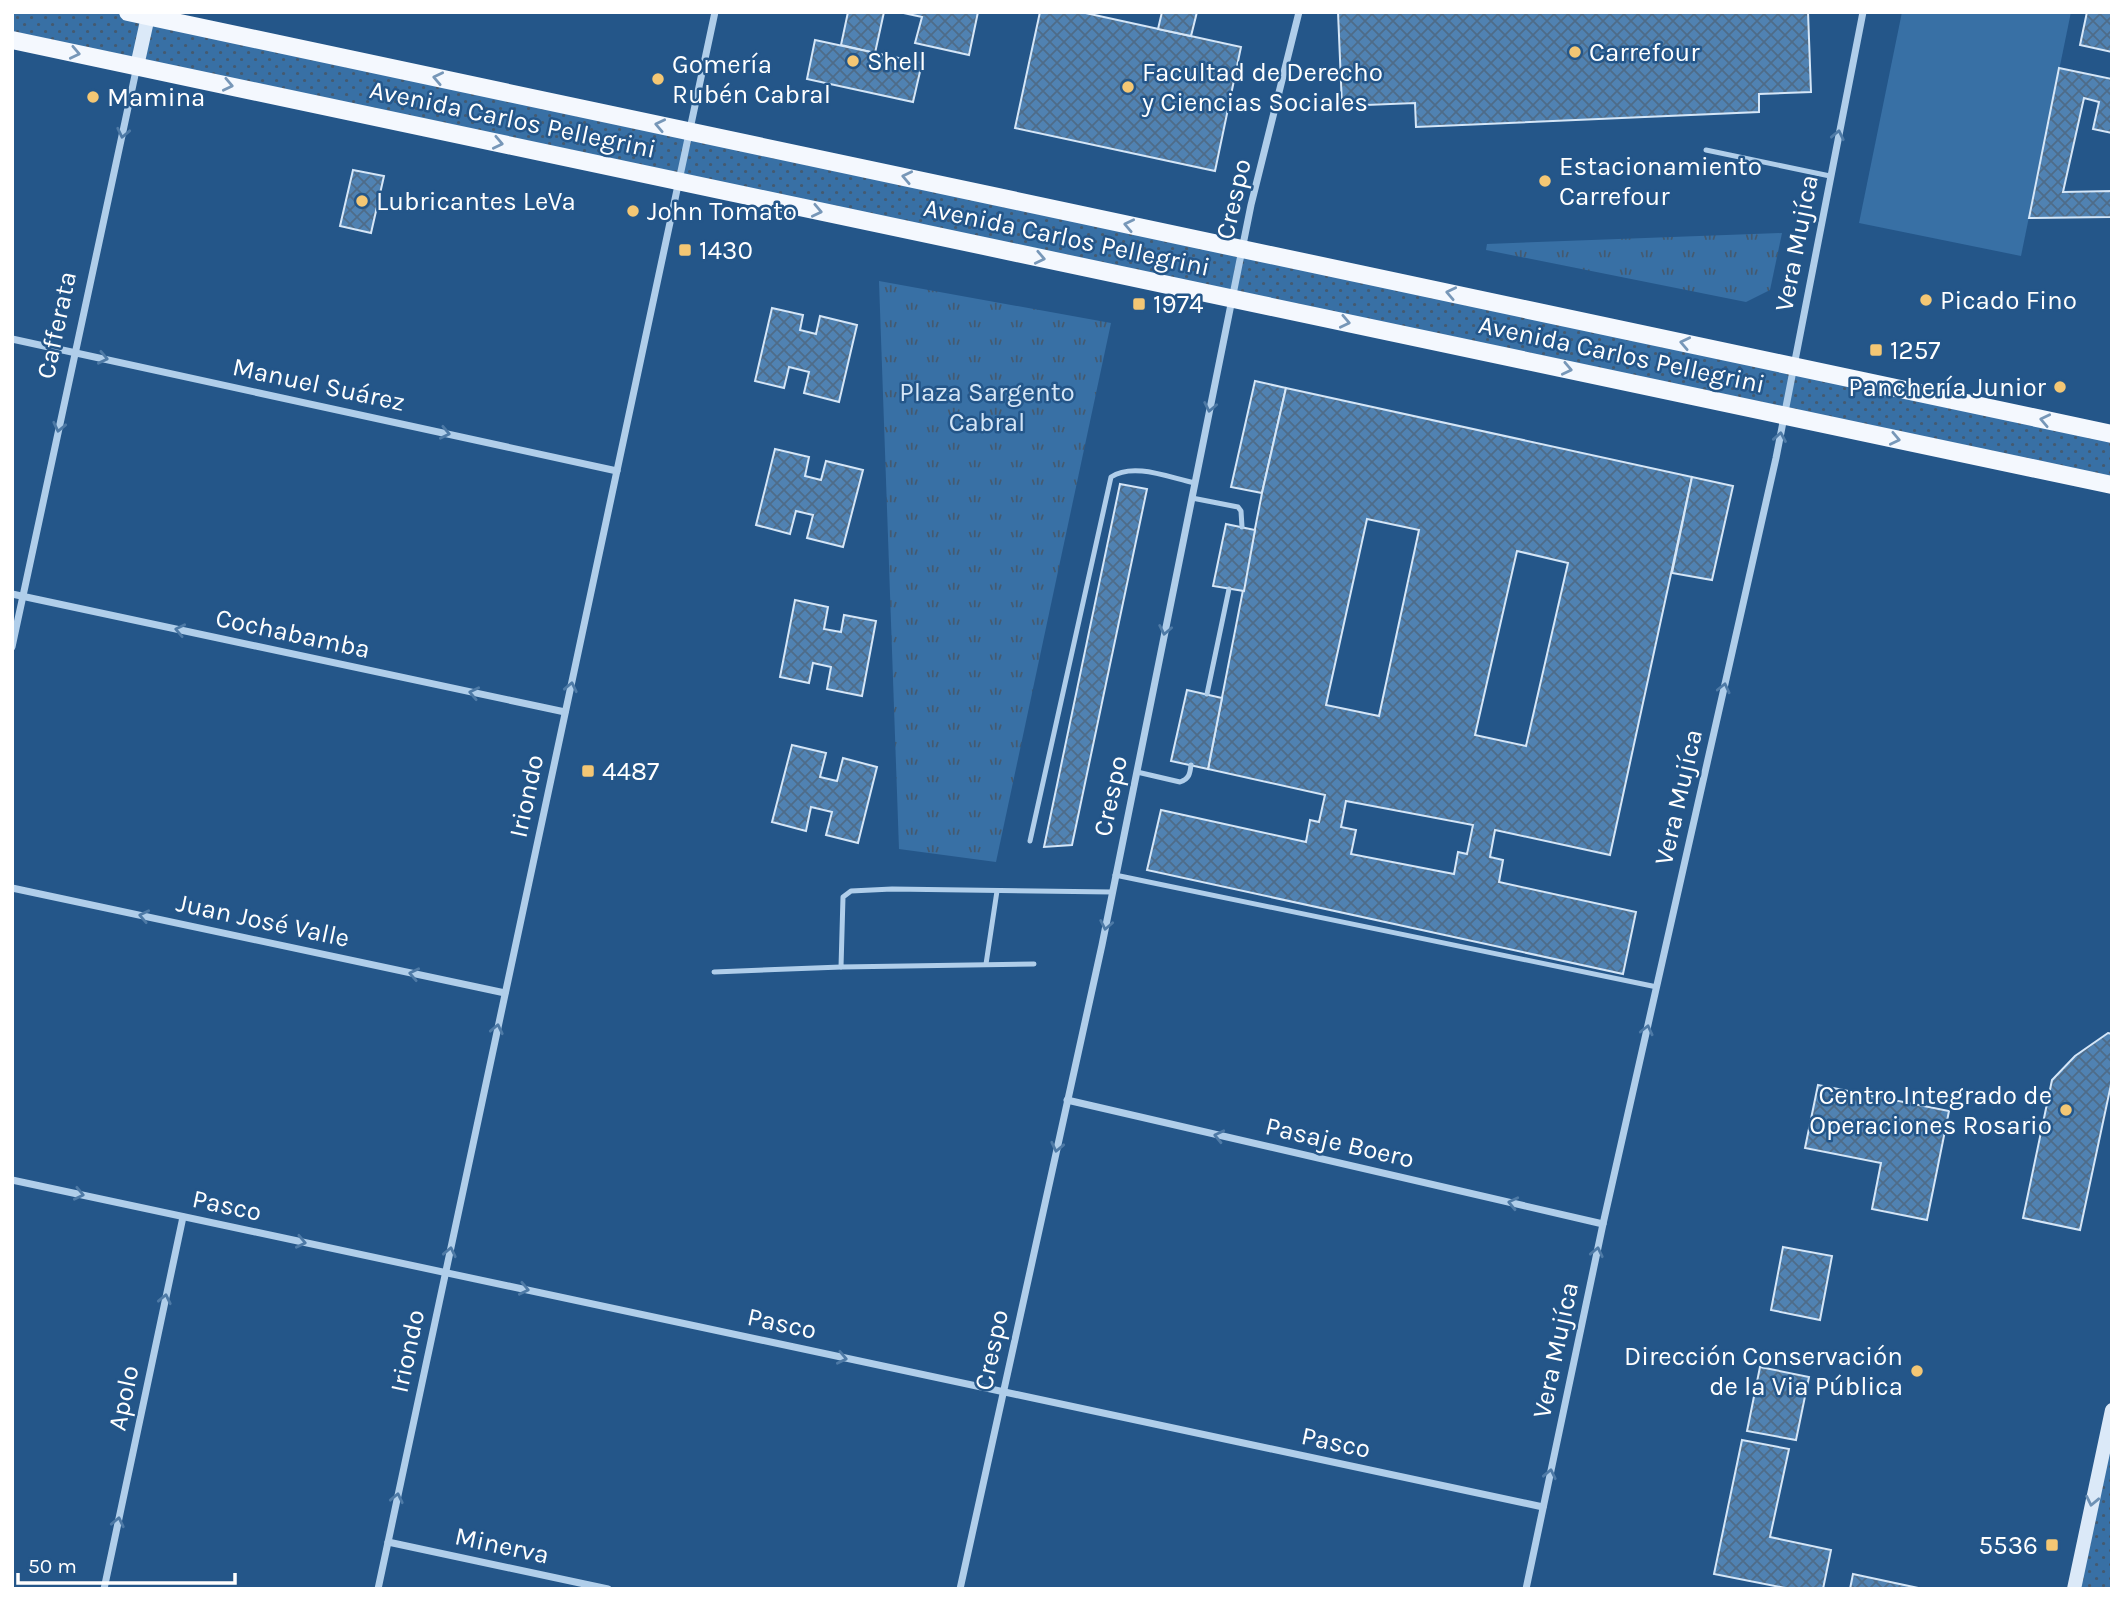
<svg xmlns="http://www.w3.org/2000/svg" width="2124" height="1601" viewBox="0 0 2124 1601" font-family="Karla,sans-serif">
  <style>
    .grass { fill: url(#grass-dots) }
    .park { fill: url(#park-tufts) }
    .pitch { fill: #3870a5 }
    .building { fill: url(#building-cross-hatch); stroke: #d5e6f7; stroke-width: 2; fill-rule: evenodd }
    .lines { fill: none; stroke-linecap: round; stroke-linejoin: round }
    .lane { stroke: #b0ceea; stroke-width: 5 }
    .street { stroke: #b0ceea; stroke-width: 7 }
    .secondary { stroke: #dbe9f8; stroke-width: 14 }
    .primary { stroke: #f4f8fe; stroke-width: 18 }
    .oneway { stroke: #7797b8 }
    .oneway2 { stroke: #4e7aa6 }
    .oneway3 { stroke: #6d91b5 }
    .poi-dot { fill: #f4c774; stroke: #245689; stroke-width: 2.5 }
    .labels { text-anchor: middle; stroke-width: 5; stroke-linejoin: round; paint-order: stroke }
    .poi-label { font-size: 26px; fill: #fff; stroke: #245689; text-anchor: start }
    .street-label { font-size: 26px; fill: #fff; stroke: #245689 }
    .park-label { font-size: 26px; fill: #d5e6f7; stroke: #245689 }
  </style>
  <defs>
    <pattern id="grass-dots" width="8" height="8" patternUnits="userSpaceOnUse" patternTransform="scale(1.75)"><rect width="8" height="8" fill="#3870a5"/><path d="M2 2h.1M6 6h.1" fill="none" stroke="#445a70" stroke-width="1.8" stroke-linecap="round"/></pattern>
    <pattern id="park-tufts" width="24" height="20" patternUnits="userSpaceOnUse" patternTransform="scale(1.75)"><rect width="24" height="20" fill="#3870a5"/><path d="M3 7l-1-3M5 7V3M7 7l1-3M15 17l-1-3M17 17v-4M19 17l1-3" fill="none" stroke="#445a70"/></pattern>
    <pattern id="building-cross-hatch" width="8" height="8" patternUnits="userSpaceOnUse" patternTransform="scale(1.75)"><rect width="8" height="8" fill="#5082b2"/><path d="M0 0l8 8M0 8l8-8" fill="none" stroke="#4e6c89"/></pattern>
  </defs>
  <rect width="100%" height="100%" fill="#245689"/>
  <g class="grass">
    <path d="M12 12H128L2112 434V485L12 40Z"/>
    <path d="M2112 1410V1589H2074Z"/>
  </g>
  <g class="park">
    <path d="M1782 233 1770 290 1746 302 1486 250 1487 244Z"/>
    <path d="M879 281 1111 323 996 862 899 849Z"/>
  </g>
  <path class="pitch" d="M1902 12H2071L2021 256 1859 223Z"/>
  <g class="building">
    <path d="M848 12H884L875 53 841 45Z"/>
    <path d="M899 12H978L969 55 915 43 922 17Z"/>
    <path d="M1040 12H1081L1241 47 1215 171 1015 128Z"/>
    <path d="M1162 12H1197L1191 36 1158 29Z"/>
    <path d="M1338 12H1808L1811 92 1759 94V112L1416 127 1415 103 1342 106Z"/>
    <path d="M2087 12H2112V52L2080 45Z"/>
    <path d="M815 40 922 63 913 102 807 79Z"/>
    <path d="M2059 68 2112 79V133L2093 129 2099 102 2084 98 2063 192 2112 191V217L2029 218Z"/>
    <path d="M353 170 384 176 371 233 340 226Z"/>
    <path d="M772 308 803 315 800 330 816 334 820 316 857 325 839 402 804 393 809 372 789 367 784 388 755 381Z"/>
    <path d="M1255 381 1286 388 1262 493 1231 487Z"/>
    <path d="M1286 388 1692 477 1610 855 1495 830 1490 857 1503 860 1499 882 1636 912 1623 974 1147 870 1161 810 1306 842 1310 820 1319 822 1325 795 1208 769 1262 493ZM1367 519 1419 530 1379 716 1326 705ZM1517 551 1568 563 1526 746 1475 735ZM1346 801 1473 825 1467 854 1458 852 1454 874 1351 854 1356 830 1341 827Z"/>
    <path d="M775 449 809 457 805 476 821 480 826 461 863 470 843 547 807 538 813 515 796 511 790 534 756 525Z"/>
    <path d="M1692 477 1733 486 1712 580 1672 573Z"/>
    <path d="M1120 484 1147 489 1072 845 1044 847Z"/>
    <path d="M1226 524 1255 530 1244 591 1213 586Z"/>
    <path d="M795 600 828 607 824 629 841 632 844 615 876 621 862 696 827 689 831 667 813 663 809 683 780 677Z"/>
    <path d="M1187 690 1222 698 1208 769 1171 761Z"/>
    <path d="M792 745 826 753 820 777 837 781 843 758 877 767 858 843 826 835 832 812 811 807 806 831 772 822Z"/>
    <path d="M2108 1033 2112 1034V1080L2080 1230 2023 1218 2052 1080 2075 1056Z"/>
    <path d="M1818 1085 1949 1111 1927 1220 1872 1209 1881 1163 1805 1148Z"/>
    <path d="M1783 1247 1832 1256 1820 1320 1771 1310Z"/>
    <path d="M1760 1367 1809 1377 1796 1440 1747 1431Z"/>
    <path d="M1742 1440 1789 1449 1770 1537 1831 1550 1823 1589H1790L1714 1574Z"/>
    <path d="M1853 1574 1923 1589H1850Z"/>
  </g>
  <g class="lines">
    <g class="lane">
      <path d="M1706 150 1830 176"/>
      <path d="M1192 498 1238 507 1241 511 1242 527"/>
      <path d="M1207 694 1229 589"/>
      <path d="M1137 772 1180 782C1189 779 1190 774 1191 765"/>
      <path d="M1030 841 1111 477C1134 462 1170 478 1195 483"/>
      <path d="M1115 875 1657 987"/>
      <path d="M986 964 997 891"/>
      <path d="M1034 964 841 967 843 897 851 891 892 889 1112 892"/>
      <path d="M714 972 841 967"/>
    </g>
    <g class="street">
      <path d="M12 339 617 471"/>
      <path d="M12 594 565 712"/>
      <path d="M12 647 137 66"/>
      <path d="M12 888 505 993"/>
      <path d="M1067 1100 1603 1224"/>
      <path d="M12 1180 1543 1507"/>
      <path d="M388 1542 608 1589"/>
      <path d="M104 1589 183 1217"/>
      <path d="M378 1589 715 12"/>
      <path d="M960 1589 1102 945 1251 205 1299 12"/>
      <path d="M1526 1589 1603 1224 1776 458 1863 12"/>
    </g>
    <g class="secondary">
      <path d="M137 66 149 12"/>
      <path d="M2074 1589 2112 1410"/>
    </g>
    <g class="primary">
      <path d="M128 12 2112 434"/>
      <path d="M12 40 2112 485"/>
    </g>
  </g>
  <defs><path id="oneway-chevron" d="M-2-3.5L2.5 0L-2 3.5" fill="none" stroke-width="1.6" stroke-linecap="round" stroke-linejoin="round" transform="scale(1.75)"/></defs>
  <g class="oneway">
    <use href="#oneway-chevron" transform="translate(75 53) rotate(12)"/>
    <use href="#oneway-chevron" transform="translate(438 78) rotate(-168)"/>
    <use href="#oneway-chevron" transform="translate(228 85) rotate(12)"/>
    <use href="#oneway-chevron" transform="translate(660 125) rotate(-168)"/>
    <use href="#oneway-chevron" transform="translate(498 143) rotate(12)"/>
    <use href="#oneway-chevron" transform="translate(907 177) rotate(-168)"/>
    <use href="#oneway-chevron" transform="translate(817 211) rotate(12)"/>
    <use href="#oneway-chevron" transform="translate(1129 225) rotate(-168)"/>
    <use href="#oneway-chevron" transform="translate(1040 258) rotate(12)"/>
    <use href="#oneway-chevron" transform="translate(1451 293) rotate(-168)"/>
    <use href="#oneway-chevron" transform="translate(1345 322) rotate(12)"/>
    <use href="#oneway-chevron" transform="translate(1685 343) rotate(-168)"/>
    <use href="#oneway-chevron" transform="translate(1567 369) rotate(12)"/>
    <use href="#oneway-chevron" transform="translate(2045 420) rotate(-168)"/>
    <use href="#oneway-chevron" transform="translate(1895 439) rotate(12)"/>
  </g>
  <g class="oneway2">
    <use href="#oneway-chevron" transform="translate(123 133) rotate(102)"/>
    <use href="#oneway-chevron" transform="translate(1838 135) rotate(-78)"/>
    <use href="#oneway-chevron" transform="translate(103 358) rotate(12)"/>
    <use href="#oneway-chevron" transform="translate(1210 407) rotate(101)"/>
    <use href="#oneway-chevron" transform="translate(59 427) rotate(102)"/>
    <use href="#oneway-chevron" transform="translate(445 433) rotate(12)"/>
    <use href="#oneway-chevron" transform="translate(1780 437) rotate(-80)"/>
    <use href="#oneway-chevron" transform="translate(180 630) rotate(-168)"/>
    <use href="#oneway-chevron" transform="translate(1165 630) rotate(101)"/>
    <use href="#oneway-chevron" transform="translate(571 687) rotate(-78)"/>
    <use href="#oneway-chevron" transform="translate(1724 688) rotate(-77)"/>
    <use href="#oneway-chevron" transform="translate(474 693) rotate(-168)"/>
    <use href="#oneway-chevron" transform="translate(144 916) rotate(-168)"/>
    <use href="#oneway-chevron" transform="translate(1106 925) rotate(101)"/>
    <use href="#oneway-chevron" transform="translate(414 974) rotate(-168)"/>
    <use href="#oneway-chevron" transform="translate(497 1029) rotate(-78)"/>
    <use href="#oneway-chevron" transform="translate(1647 1030) rotate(-77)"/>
    <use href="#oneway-chevron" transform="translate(1219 1136) rotate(-167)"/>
    <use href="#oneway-chevron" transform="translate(1057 1147) rotate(102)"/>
    <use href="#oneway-chevron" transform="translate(79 1194) rotate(12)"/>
    <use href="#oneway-chevron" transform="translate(1513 1203) rotate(-167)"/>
    <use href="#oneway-chevron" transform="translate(301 1242) rotate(12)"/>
    <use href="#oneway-chevron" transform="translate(450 1252) rotate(-78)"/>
    <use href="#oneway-chevron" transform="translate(1597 1252) rotate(-78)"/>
    <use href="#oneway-chevron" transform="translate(524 1289) rotate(12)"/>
    <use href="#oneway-chevron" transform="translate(165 1299) rotate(-78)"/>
    <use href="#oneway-chevron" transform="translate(842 1358) rotate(12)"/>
    <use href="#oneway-chevron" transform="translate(1550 1474) rotate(-78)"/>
    <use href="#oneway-chevron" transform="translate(397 1498) rotate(-78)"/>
    <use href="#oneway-chevron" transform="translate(118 1522) rotate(-78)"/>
  </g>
  <use class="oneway3" href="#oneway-chevron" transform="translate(2092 1501) rotate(102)"/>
  <g class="poi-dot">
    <circle cx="1575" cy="52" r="7"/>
    <circle cx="853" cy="61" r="7"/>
    <circle cx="658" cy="79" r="7"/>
    <circle cx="1128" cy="87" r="7"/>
    <circle cx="93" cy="97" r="7"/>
    <circle cx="1545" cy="181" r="7"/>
    <circle cx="362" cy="201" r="7"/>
    <circle cx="633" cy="211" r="7"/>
    <rect x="678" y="243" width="14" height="14" rx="3.5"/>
    <circle cx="1926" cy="300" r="7"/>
    <rect x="1132" y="297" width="14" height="14" rx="3.5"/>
    <rect x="1869" y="343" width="14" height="14" rx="3.5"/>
    <circle cx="2060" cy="387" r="7"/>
    <rect x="581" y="764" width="14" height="14" rx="3.5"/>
    <circle cx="2066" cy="1110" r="7"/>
    <circle cx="1917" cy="1371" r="7"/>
    <rect x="2045" y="1538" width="14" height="14" rx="3.5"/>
  </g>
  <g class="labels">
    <g class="poi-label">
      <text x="1589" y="61">Carrefour</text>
      <text x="867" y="70">Shell</text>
      <text x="672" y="73">Gomería<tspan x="672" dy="30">Rubén Cabral</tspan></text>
      <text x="1142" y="81">Facultad de Derecho<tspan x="1142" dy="30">y Ciencias Sociales</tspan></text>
      <text x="107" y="106">Mamina</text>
      <text x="1559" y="175">Estacionamiento<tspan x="1559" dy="30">Carrefour</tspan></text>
      <text x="376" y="210">Lubricantes LeVa</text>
      <text x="647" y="220">John Tomato</text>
      <text x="699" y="259">1430</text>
      <text x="1940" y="309">Picado Fino</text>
      <text x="1153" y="313">1974</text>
      <text x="1890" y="359">1257</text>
      <text x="2046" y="396" text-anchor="end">Panchería Junior</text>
      <text x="602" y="780">4487</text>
      <text x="2052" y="1104" text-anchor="end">Centro Integrado de<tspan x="2052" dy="30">Operaciones Rosario</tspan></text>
      <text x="1903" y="1365" text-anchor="end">Dirección Conservación<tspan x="1903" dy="30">de la Via Pública</tspan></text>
      <text x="2038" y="1554" text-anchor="end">5536</text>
    </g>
    <g class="street-label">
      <text transform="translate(513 119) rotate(12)" y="9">Avenida Carlos Pellegrini</text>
      <text transform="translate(1233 199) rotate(-77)" y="9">Crespo</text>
      <text transform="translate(1067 237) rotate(12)" y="9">Avenida Carlos Pellegrini</text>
      <text transform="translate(1796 243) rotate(-79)" y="9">Vera Mujíca</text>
      <text transform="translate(56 325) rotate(-78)" y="9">Cafferata</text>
      <text transform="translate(1622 354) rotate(12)" y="9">Avenida Carlos Pellegrini</text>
      <text transform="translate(319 384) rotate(12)" y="9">Manuel Suárez</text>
      <text transform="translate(293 633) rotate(12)" y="9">Cochabamba</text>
      <text transform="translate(526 796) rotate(-78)" y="9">Iriondo</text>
      <text transform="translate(1110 796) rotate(-78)" y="9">Crespo</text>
      <text transform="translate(1678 797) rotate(-77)" y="9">Vera Mujíca</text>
      <text transform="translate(263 920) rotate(12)" y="9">Juan José Valle</text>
      <text transform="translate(1340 1142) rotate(13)" y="9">Pasaje Boero</text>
      <text transform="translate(227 1205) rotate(12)" y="9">Pasco</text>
      <text transform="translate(782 1323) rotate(12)" y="9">Pasco</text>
      <text transform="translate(991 1350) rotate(-78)" y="9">Crespo</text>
      <text transform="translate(1555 1350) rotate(-78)" y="9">Vera Mujíca</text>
      <text transform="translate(407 1351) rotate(-78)" y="9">Iriondo</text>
      <text transform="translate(123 1398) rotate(-78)" y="9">Apolo</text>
      <text transform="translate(1336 1442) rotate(12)" y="9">Pasco</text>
      <text transform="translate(502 1545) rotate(12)" y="9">Minerva</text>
    </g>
    <g class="park-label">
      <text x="987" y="401">Plaza Sargento<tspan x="987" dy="30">Cabral</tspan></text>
    </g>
  </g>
  <rect width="2124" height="1601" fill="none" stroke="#ffffff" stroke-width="28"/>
  <path d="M18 1573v10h217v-10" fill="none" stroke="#ffffff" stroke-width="3.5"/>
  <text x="28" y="1573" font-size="21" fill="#ffffff" stroke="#245689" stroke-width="5" paint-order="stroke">50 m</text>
</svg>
